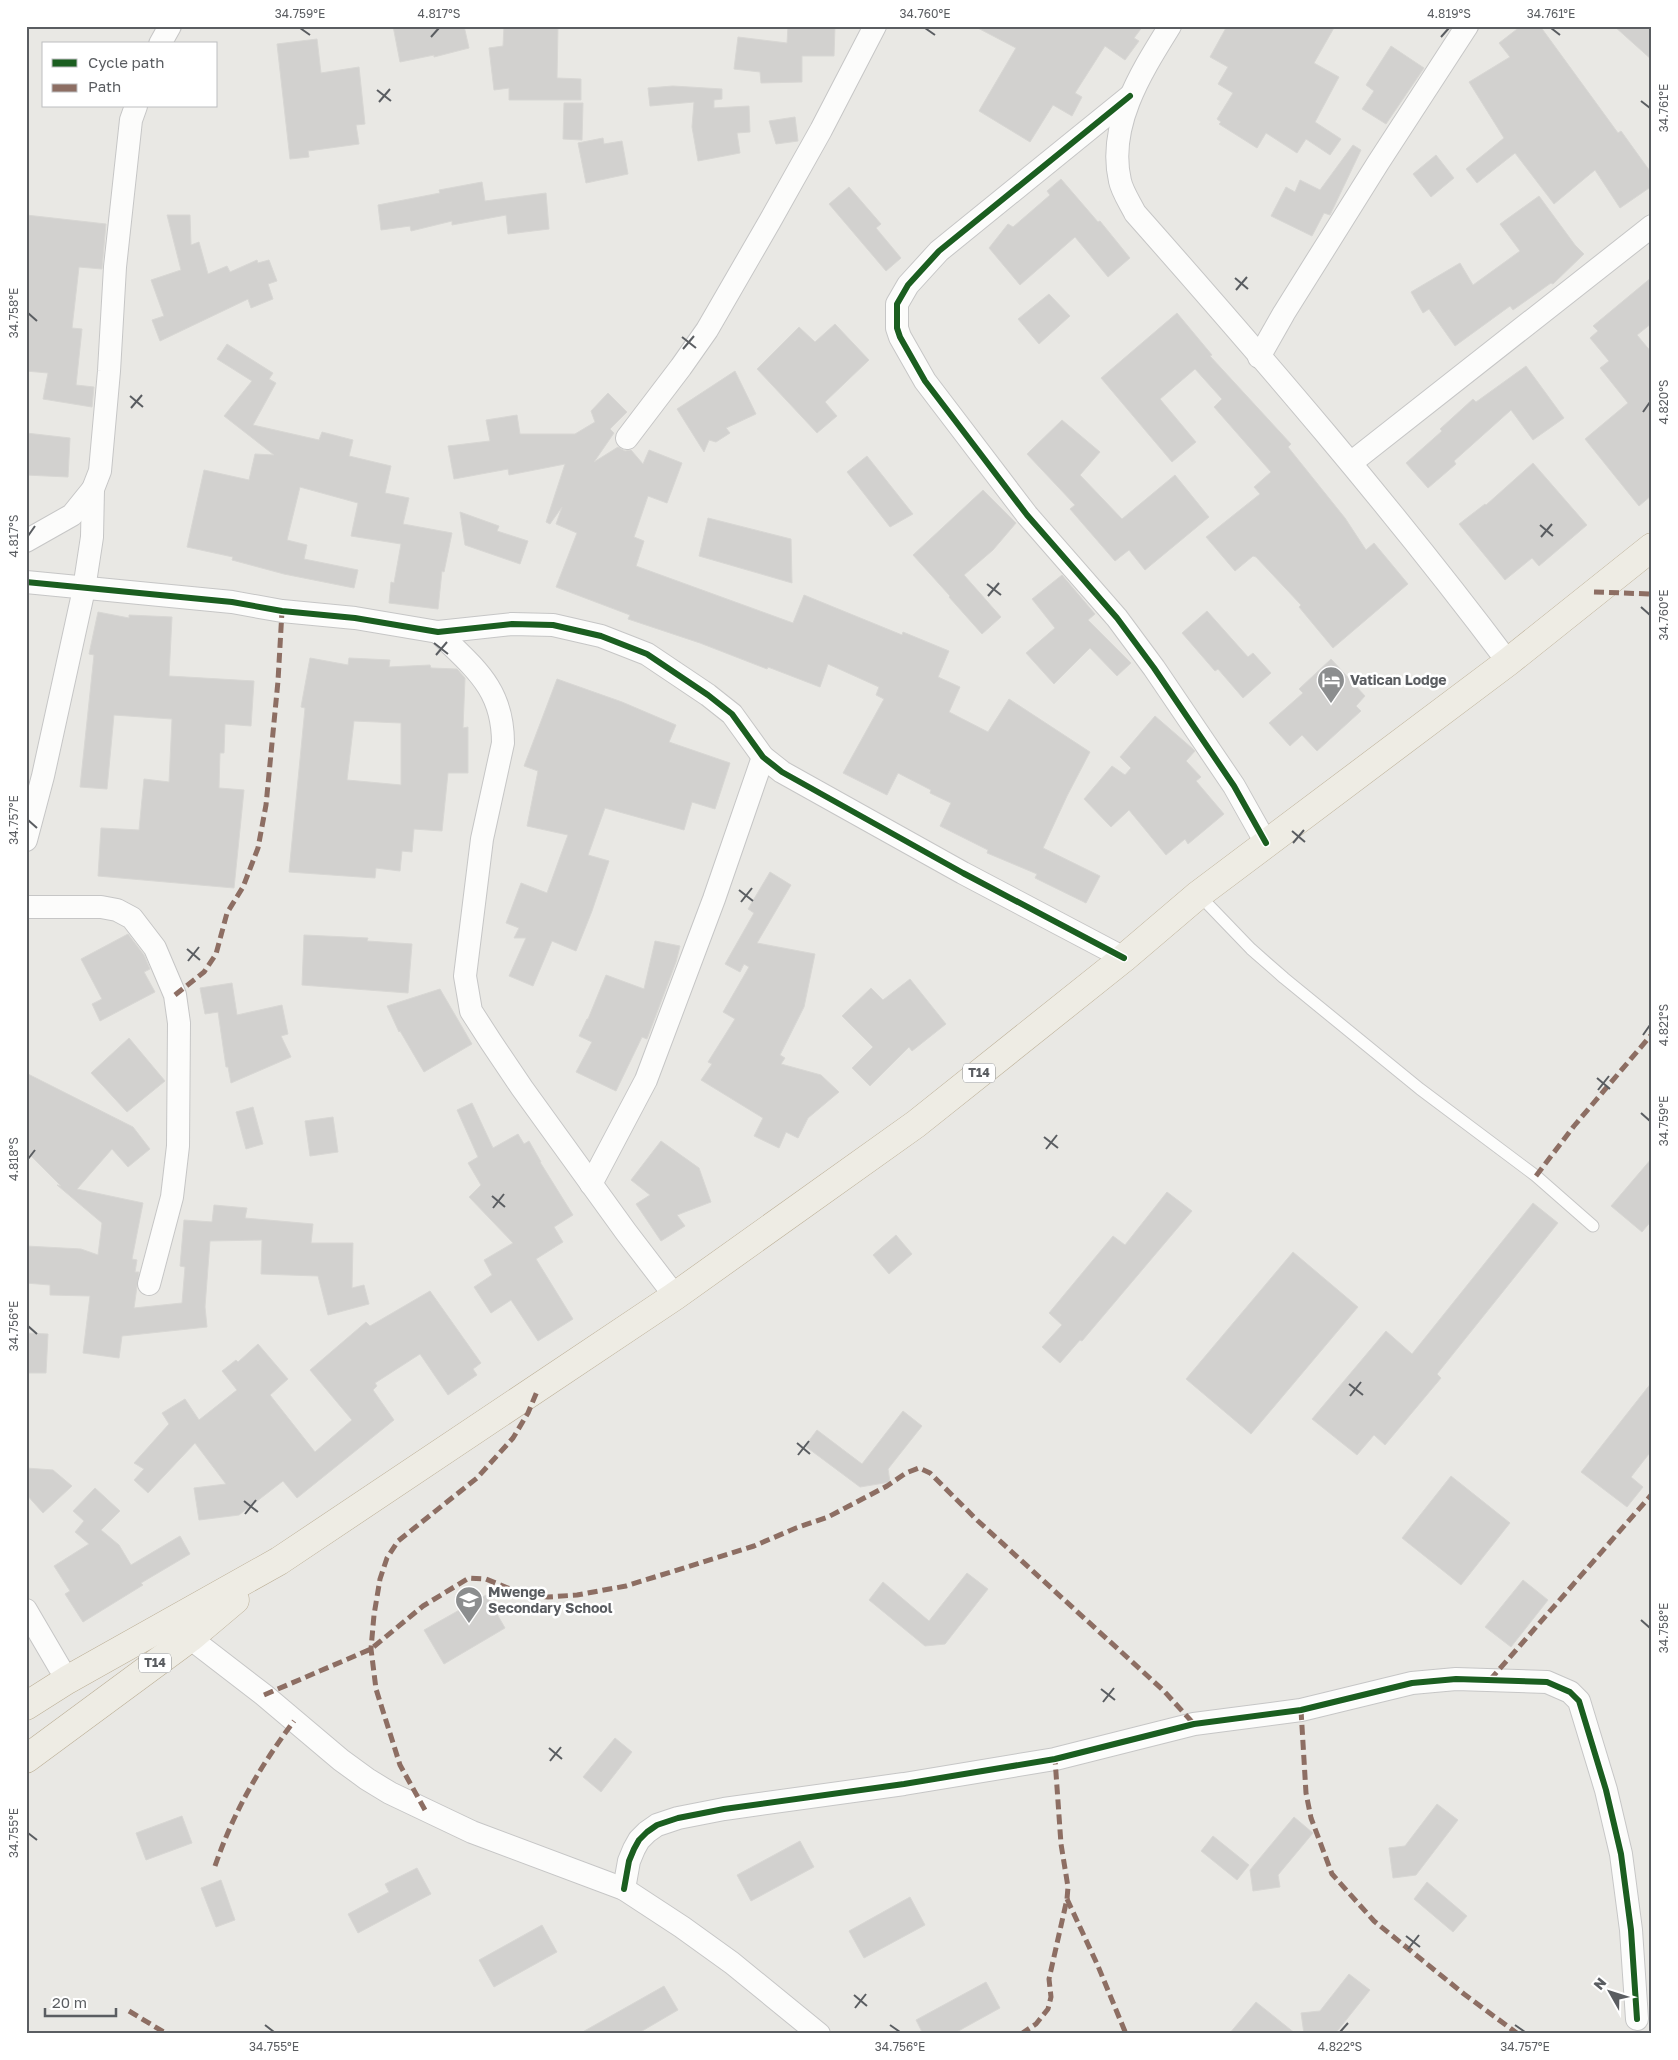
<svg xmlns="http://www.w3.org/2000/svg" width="1678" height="2060" viewBox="0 0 1678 2060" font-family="'Golos Text',sans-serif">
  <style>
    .building { fill: #d2d1cf; stroke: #d8d7d4; fill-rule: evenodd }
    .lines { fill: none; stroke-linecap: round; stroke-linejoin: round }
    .service-casing { stroke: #c6c6c6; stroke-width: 13 }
    .minor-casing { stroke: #c6c6c6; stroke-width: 24 }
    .trunk-casing { stroke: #bcaf96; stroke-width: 29 }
    .service { stroke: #fcfcfb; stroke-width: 11 }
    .minor { stroke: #fcfcfb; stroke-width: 22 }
    .trunk { stroke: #eeece4; stroke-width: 28 }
    .quiet { stroke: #8d6e63; stroke-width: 5; stroke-dasharray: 10 5; stroke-linecap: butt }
    .cycleway-casing { stroke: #fff; stroke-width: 9 }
    .cycleway { stroke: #1b5e20; stroke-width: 6 }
    .ticks { fill: none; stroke: #5a5d61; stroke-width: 2 }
    .labels { text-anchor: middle; stroke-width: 5; stroke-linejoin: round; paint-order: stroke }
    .shield { fill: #fff; stroke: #8c8e90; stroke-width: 1 }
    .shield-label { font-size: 12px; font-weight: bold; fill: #5a5d61 }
    .poi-label { font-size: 14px; font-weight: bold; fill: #5a5d61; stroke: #fff; text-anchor: start }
    .neatline { fill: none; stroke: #5a5d61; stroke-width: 2 }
    .ticks-label { font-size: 12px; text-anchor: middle; fill: #5a5d61 }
  </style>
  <rect width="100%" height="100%" fill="#e9e8e4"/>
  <g class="building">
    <path d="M393 26H464L469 48 434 57V55L400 62Z"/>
    <path d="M504 26H558L557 78 581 79V100H509V88L494 90 489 48 503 46Z"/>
    <path d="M788 26H835L834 56H802V82L761 83 760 72 734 69 738 37 787 43Z"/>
    <path d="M974 26H1143L1134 38 1139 41 1125 60 1105 46 1075 93 1082 97 1072 116 1053 105 1030 142 979 111 1016 48Z"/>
    <path d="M1227 26H1335L1314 63 1339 77 1315 122 1341 139 1330 155 1306 139 1297 153 1266 133 1257 148 1219 124 1221 122 1217 119 1233 93 1218 84 1228 67 1210 57Z"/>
    <path d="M1521 26H1540L1618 133 1621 131 1652 174V186L1620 208 1595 170 1554 204 1515 153 1477 183 1466 169 1504 138 1469 82 1510 57 1499 43Z"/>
    <path d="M1614 26H1652V60Z"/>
    <path d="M317 39 321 73 359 67 365 124 356 125 359 144 308 151 309 157 290 159 277 44Z"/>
    <path d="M1391 46 1424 68 1386 124 1362 109 1374 91 1366 85Z"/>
    <path d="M673 86 722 89V99L714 100V108L749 106 750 132 737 133 740 153 698 161 692 127 694 102 650 106 648 88Z"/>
    <path d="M564 103H583L582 140 563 139Z"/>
    <path d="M795 117 798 141 776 144 769 121Z"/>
    <path d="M603 138 604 144 622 141 628 174 586 183 578 143Z"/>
    <path d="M1353 145 1361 150 1331 213 1330 215 1324 213 1312 236 1271 216 1286 187 1295 192 1300 180 1320 190Z"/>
    <path d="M1436 155 1454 178 1431 197 1413 174Z"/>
    <path d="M1061 179 1098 222 1100 221 1130 258 1108 277 1075 237 1020 285 989 248 1008 224 1013 227 1050 195 1047 191Z"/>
    <path d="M482 182 485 201 546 193 549 229 508 234 506 215 452 225V221L411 231 410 226 381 230 378 205 440 193 439 190Z"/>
    <path d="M849 187 881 224 876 228 901 258 886 271 829 204Z"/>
    <path d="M1539 196 1575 245 1584 254 1553 284 1551 283 1513 310 1510 306 1455 346 1429 309 1423 313 1411 292 1460 263 1473 285 1520 251 1500 224Z"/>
    <path d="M26 215 106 224 102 269 79 267 72 328 82 329 76 385 94 387 92 407 43 399 48 373 26 371Z"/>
    <path d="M167 215H190L191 245 199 242 208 274 227 266 230 272 257 260 258 263 269 260 277 281 268 284 273 299 251 308 248 299 160 341 152 320 164 316 151 280 181 270Z"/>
    <path d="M1652 277V323L1637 335 1652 353V495L1639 506 1585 439 1628 403 1600 368 1609 361 1590 338 1598 331 1593 326Z"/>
    <path d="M1049 294 1070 316 1039 344 1018 319Z"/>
    <path d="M1177 313 1212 355 1210 356 1291 444 1288 447 1345 518 1366 550 1374 543 1408 584 1333 648 1299 607 1301 605 1256 557 1253 556 1235 571 1206 537 1260 494 1254 487 1271 472 1214 407 1222 399 1195 369 1160 399 1196 442 1172 462 1101 378Z"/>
    <path d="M835 324 869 360 825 402 837 416 817 433 757 369 799 327 815 342Z"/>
    <path d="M227 344 273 373 269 379 276 383 253 425 319 440 322 432 353 440 349 456 391 466 385 493 409 498 403 524 452 533 444 572 442 571 438 609 389 603 391 582 394 583 401 544 351 536 358 503 300 487 287 540 307 545 304 559 358 570 354 588 284 574 232 560 233 557 187 547 204 470 249 480 255 454 274 455 224 416 252 381 217 359Z"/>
    <path d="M1526 366 1564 418 1533 440 1511 410 1454 461 1456 464 1428 488 1406 463 1442 431 1440 429 1473 399 1476 402Z"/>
    <path d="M735 371 756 414 726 428 730 433 716 442 709 440 704 452 677 409Z"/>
    <path d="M608 393 627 412 610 429 614 433 594 462 618 447 625 451 631 450 643 464 649 450 682 463 667 503 648 496 634 537 644 541 636 566 793 623 804 595 902 635 903 632 949 651 938 677 960 687 949 712 988 732 1009 699 1090 752 1067 796 1043 848 1100 876 1086 903 1035 878 1037 874 987 853 988 850 940 826 951 803 930 793 931 790 898 773 887 795 843 773 884 699 876 695 879 687 828 664 820 687 768 667 767 669 700 643 628 619 630 615 556 587 577 533 556 524 562 507 550 524 546 522 565 464 509 475 508 469 454 479 448 446 490 441 486 420 517 415 520 434H575L595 422 591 411Z"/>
    <path d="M1062 420 1100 452 1080 475 1122 519 1175 475 1209 517 1145 570 1129 550 1115 561 1070 509 1075 505 1027 454Z"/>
    <path d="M26 433 70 438 68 477 26 475Z"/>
    <path d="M867 456 913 514 890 527 847 472Z"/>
    <path d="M1533 463 1587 525 1539 566 1532 558 1505 580 1459 524 1485 504 1486 505Z"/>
    <path d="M983 490 1016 523 993 550 964 575 1001 617 982 634 949 597 950 596 913 555Z"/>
    <path d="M460 512 499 526 497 531 528 541 520 564 465 545Z"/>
    <path d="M708 518 791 539 792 583 699 556Z"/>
    <path d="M1062 575 1095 614 1088 620 1131 663 1117 676 1090 648 1054 684 1026 653 1055 628 1032 599Z"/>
    <path d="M1207 611 1248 657 1253 653 1271 673 1243 698 1218 669 1215 671 1182 633Z"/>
    <path d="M98 612 129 618V615L172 617 169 676 254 681 251 726 225 724 224 753H220L219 788 244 790 234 888 98 876 101 828 139 830 144 779 169 782 172 719 114 715 107 789 80 787 94 655 89 654Z"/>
    <path d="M310 658 348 665 349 658 390 660 389 667 430 665 431 668 457 669 465 678 463 728 468 727V773H448L442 831 414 829 412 852 402 851 400 871 376 868 375 878 289 872 305 708 301 707ZM354 721 401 723V785L347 780Z"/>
    <path d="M1331 659 1365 696 1356 706 1361 711 1317 751 1302 735 1290 746 1269 723 1303 693 1299 689Z"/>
    <path d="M557 679 622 702 676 725 669 742 730 763 715 809 692 802 684 830 605 808 588 855 609 861 592 911 576 951 552 941 533 986 509 976 526 938H514L519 928 506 923 521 883 547 893 568 835 527 826 538 771 524 766Z"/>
    <path d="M1155 716 1193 749 1195 751 1186 761 1201 777 1196 781 1224 814 1188 844 1185 839 1166 855 1129 810 1111 827 1084 799 1112 766 1125 775 1131 768 1120 757Z"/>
    <path d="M770 872 791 885 757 943 815 954 804 1007 780 1055 785 1058 781 1064 821 1075 839 1092 808 1118 798 1138 786 1132 779 1148 754 1136 763 1118 701 1080 712 1064 708 1062 735 1019 723 1012 749 967 744 964 740 972 725 964 754 913 748 909Z"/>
    <path d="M128 934 144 955 150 969 144 972 155 992 100 1021 92 1004 102 999 81 959Z"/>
    <path d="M304 935 368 938 367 941 412 944 408 993 302 985Z"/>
    <path d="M655 941 680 946 676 962 647 1039 642 1037 616 1091 576 1072 592 1042 579 1036 587 1019H588L606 975 644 989Z"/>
    <path d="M910 979 946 1024 912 1051 909 1047 870 1086 852 1068 873 1047 842 1016 871 988 883 1000Z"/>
    <path d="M232 983 237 1015 282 1005 288 1034 281 1036 291 1057 231 1083 228 1067H226L218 1012 205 1014 200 988Z"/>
    <path d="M440 989 472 1044 424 1072 400 1031 399 1032 387 1006Z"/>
    <path d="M129 1038 165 1081 127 1112 91 1073Z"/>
    <path d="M26 1073 133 1127 150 1149 128 1167 112 1149 77 1189 143 1203 132 1259 137 1260 135 1272H139L134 1308 182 1303 185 1267 180 1266 184 1220 212 1222 214 1205 247 1208 245 1218 313 1224 311 1243H353L352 1288 364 1285 369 1304 328 1315 318 1276 261 1274 262 1240 210 1241 205 1307 207 1327 122 1336 119 1358 83 1353 90 1296 50 1295V1285L26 1283V1246L81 1249 98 1255 102 1223 57 1185 61 1186 26 1151Z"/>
    <path d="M472 1103 493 1148 518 1134 524 1144 529 1141 541 1162H540L573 1215 554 1227 563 1242 536 1259 573 1319 538 1341 511 1300 491 1313 474 1287 492 1275 484 1260 513 1243 469 1197 481 1185 468 1163 478 1157 457 1110Z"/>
    <path d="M253 1107 263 1144 246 1149 236 1112Z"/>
    <path d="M333 1117 338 1152 310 1156 305 1121Z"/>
    <path d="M661 1141 699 1168 711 1202 677 1215 685 1226 661 1241 636 1204 650 1195 631 1180Z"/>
    <path d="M1652 1158V1220L1642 1232 1611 1206Z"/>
    <path d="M1167 1192 1192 1211 1082 1341 1080 1340 1060 1363 1042 1347 1062 1325 1049 1313 1113 1236 1125 1245Z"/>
    <path d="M1533 1203 1558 1223 1437 1374 1441 1378 1385 1445 1374 1435 1357 1455 1312 1419 1386 1331 1412 1354Z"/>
    <path d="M896 1235 912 1254 889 1274 873 1255Z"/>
    <path d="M1293 1252 1358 1307 1251 1434 1186 1379Z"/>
    <path d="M430 1291 481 1363 473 1369 477 1375 448 1395 420 1354 375 1383 377 1386 373 1390 394 1420 297 1498 283 1481 239 1515 199 1520 194 1488 226 1484 195 1443 148 1493 134 1480 144 1469 134 1463 169 1424 162 1413 185 1399 199 1420 237 1390 222 1371 236 1360 238 1362 258 1344 288 1379 270 1395 315 1452 352 1420 310 1370 366 1322 370 1326Z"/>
    <path d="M26 1333 48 1334 46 1373H26Z"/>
    <path d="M1652 1382V1450L1631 1477 1643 1487 1627 1507 1581 1472Z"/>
    <path d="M903 1411 922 1426 888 1469 890 1482 860 1487 805 1446 817 1430 862 1464Z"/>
    <path d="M26 1468 53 1470 72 1486 43 1513 26 1494Z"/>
    <path d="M1451 1476 1510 1523 1461 1585 1402 1538Z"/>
    <path d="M95 1488 120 1511 101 1530 119 1545 131 1565 180 1536 190 1554 141 1583 143 1585 83 1622 65 1594 70 1591 54 1566 89 1544 75 1532 84 1521 73 1511Z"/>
    <path d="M967 1573 988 1589 945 1644 925 1646 869 1600 883 1582 929 1621Z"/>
    <path d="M1523 1580 1548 1600 1511 1647 1485 1627Z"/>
    <path d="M486 1595 505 1628 444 1664 424 1630Z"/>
    <path d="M615 1738 632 1752 601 1792 583 1777Z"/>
    <path d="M1437 1804 1458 1820 1416 1875 1393 1878 1389 1848 1405 1846Z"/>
    <path d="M182 1816 192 1843 146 1860 136 1833Z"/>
    <path d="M1294 1817 1313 1833 1278 1875 1280 1887 1253 1891 1250 1870Z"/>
    <path d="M1213 1836 1249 1865 1237 1880 1201 1851Z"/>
    <path d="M800 1841 814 1867 751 1901 737 1875Z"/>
    <path d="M417 1868 431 1894 358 1933 348 1914 389 1892 385 1884Z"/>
    <path d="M221 1880 235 1920 216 1927 201 1888Z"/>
    <path d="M1427 1882 1467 1916 1453 1932 1414 1899Z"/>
    <path d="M910 1897 925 1925 864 1958 849 1931Z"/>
    <path d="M542 1925 557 1952 494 1987 479 1960Z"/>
    <path d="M1349 1974 1370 1990 1335 2034H1304L1301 2013 1320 2011Z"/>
    <path d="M986 1982 1000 2008 953 2034H923L916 2020Z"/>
    <path d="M664 1986 678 2010 637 2034H579Z"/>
    <path d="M1256 2002 1296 2034H1229Z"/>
  </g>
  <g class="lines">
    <g class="service-casing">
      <path id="service" d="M1199 895 1251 949 1284 978 1420 1089 1536 1176 1593 1226"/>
    </g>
    <g class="minor-casing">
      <g id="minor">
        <path d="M1170 26C1142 71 1107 125 1120 181 1122 191 1130 203 1135 213 1264 359 1391 506 1508 662"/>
        <path d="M160 44 170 26"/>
        <path d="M1130 96 939 251 908 285 897 304V328L900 337 925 381 1027 515 1117 618 1154 668 1234 786 1266 843"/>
        <path d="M1259 357 1284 313 1378 163 1467 26"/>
        <path d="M627 438 681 367 707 330 770 221 821 130 875 26"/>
        <path d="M1352 462 1652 226"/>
        <path d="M26 541 72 515 93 489 100 471 109 371 115 267 131 120 136 106"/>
        <path d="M26 582 232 602 282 611 355 618 438 632 512 624 553 625 601 636 647 654 708 695 732 714 763 757 782 772 963 873 1124 958"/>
        <path d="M438 632C474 668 503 688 503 743L482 839 465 976 471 1011 491 1042 522 1088 626 1232 675 1296"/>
        <path d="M26 840 43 776 84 589 92 537 93 489"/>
        <path d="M26 907H101L117 910 132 918 155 948 175 995 179 1023 178 1146 172 1197 149 1284"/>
        <path d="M591 1184 646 1080 714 899 763 757"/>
        <path d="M26 1610 67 1680"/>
        <path d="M190 1638 264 1695 341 1760 367 1779 390 1793 472 1832 624 1889 682 1927 732 1963 819 2034"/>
        <path d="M624 1889 629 1861 634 1849 639 1840 647 1832 657 1825 678 1818 724 1809 904 1784 1055 1759 1194 1724 1301 1710 1412 1683 1456 1679 1547 1682 1570 1692 1579 1701 1606 1790 1621 1854 1631 1930 1637 2019"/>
      </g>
    </g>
    <g class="trunk-casing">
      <g id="trunk">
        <path d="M26 1706 67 1680 279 1561 675 1296 916 1124 1124 958 1198 895 1508 662 1652 547"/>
        <path d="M26 1759 190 1638 235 1600"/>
      </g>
    </g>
    <use href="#service" class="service"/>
    <use href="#minor" class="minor"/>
    <use href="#trunk" class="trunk"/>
    <g class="quiet">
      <path d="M1594 592 1652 594"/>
      <path d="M175 995 204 972 216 954 227 913 243 887 258 848 266 805 278 681 282 611"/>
      <path d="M1536 1176 1574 1126 1652 1034"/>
      <path d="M1490 1680 1652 1494"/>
      <path d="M264 1695 371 1649 423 1606 469 1578 486 1579 525 1595 548 1597 577 1595 626 1586 754 1546 796 1528 828 1517 887 1486 906 1473 919 1468 930 1473 978 1521 1164 1691 1194 1724"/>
      <path d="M1301 1710 1306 1793 1311 1818 1332 1874 1374 1921 1464 1994 1518 2034"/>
      <path d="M425 1810 400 1765 376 1689 371 1649 374 1615 380 1579 387 1558 398 1541 477 1478 513 1438 528 1413 538 1389"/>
      <path d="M215 1866C234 1811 259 1768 294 1721"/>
      <path d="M1067 1899 1098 1966 1126 2034"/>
      <path d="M129 2011 167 2034"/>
      <path d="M1021 2034 1036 2024 1048 2009 1051 1997 1049 1979 1067 1899 1068 1887 1061 1844 1055 1759"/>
    </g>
    <g class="cycleway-casing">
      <g id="cycleway">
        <path d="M1130 96 939 251 908 285 897 304V328L900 337 925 381 1027 515 1117 618 1154 668 1234 786 1266 843"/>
        <path d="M26 582 232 602 282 611 355 618 438 632 512 624 553 625 601 636 647 654 708 695 732 714 763 757 782 772 963 873 1124 958"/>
        <path d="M624 1889 629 1861 634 1849 639 1840 647 1832 657 1825 678 1818 724 1809 904 1784 1055 1759 1194 1724 1301 1710 1412 1683 1456 1679 1547 1682 1570 1692 1579 1701 1606 1790 1621 1854 1631 1930 1637 2019"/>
      </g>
    </g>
    <use href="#cycleway" class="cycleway"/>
  </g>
  <path class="ticks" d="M300 28 310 35M925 28 935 35M1551 28 1560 35M431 37 439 28M1441 37 1449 28M377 90 391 101M1641 101 1650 108M379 102 390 89M1235 278 1248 289M1236 290 1247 277M28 313 37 321M682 337 696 348M683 349 694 336M130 396 143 407M131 408 142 395M1643 412 1650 402M1540 525 1553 536M28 536 35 526M1541 537 1552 524M987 584 1001 595M988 596 999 583M1641 607 1650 615M434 643 448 654M436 655 447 642M28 820 37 828M1292 831 1305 842M1293 843 1304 830M739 890 753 901M741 902 752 888M187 949 200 960M188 961 199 947M1643 1035 1650 1025M1597 1078 1610 1089M1598 1090 1609 1076M1641 1113 1650 1121M1044 1137 1058 1148M1046 1149 1057 1135M28 1159 35 1150M492 1196 505 1207M493 1208 504 1194M28 1326 37 1334M1349 1384 1363 1395M1350 1396 1361 1382M797 1443 810 1454M798 1455 809 1441M244 1501 258 1512M245 1514 256 1500M1641 1620 1650 1628M1101 1689 1115 1700M1103 1702 1114 1688M549 1748 562 1759M550 1761 561 1747M28 1833 37 1840M1406 1936 1420 1947M1408 1949 1419 1935M854 1995 867 2006M855 2008 866 1994M265 2025 274 2032M890 2025 900 2032M1515 2025 1525 2032M1340 2032 1348 2023"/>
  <defs>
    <g id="hotel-pin" transform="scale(1.4375)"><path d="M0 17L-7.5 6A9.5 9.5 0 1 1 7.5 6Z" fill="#8c8e8f" stroke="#fff"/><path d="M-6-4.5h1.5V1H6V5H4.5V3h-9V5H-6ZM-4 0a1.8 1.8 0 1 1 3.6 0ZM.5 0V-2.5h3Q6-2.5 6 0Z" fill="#fff"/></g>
    <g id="school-pin" transform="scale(1.4375)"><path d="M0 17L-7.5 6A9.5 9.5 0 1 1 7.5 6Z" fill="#8c8e8f" stroke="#fff"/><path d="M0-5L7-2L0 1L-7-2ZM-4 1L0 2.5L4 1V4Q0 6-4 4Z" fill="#fff"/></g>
  </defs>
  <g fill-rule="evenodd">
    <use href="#hotel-pin" x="1331" y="680"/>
    <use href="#school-pin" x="469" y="1600"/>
  </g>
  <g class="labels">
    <g class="shield">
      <rect x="963" y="1063.5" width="32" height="19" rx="4"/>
      <rect x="139" y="1653.5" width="32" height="19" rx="4"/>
    </g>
    <g class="shield-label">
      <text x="979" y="1077">T14</text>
      <text x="155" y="1667">T14</text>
    </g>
    <g class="poi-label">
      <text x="1350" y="685">Vatican Lodge</text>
      <text x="488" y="1597">Mwenge<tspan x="488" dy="16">Secondary School</tspan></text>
    </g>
  </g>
  <rect width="1678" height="2060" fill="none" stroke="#ffffff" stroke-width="55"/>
  <rect x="42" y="42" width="175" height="65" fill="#ffffff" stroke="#bdbec0"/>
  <rect x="52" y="59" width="25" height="8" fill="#1b5e20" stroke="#bdbec0"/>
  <text x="88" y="68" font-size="15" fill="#5a5d61">Cycle path</text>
  <rect x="52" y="84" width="25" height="8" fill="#8d6e63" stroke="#bdbec0"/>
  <text x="88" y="92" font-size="15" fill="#5a5d61">Path</text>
  <g transform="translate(1610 1992) rotate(309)" stroke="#ffffff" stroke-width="4" paint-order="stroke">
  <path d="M0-4L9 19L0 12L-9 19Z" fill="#5a5d61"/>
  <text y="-8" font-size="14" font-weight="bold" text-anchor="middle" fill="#5a5d61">N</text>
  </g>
  <path d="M45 2008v8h71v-8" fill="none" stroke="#5a5d61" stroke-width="2.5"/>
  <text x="52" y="2008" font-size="15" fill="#5a5d61" stroke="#ffffff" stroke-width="4" paint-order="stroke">20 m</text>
  <rect x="28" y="28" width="1622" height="2004" class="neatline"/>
  <g class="ticks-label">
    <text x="300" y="18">34.759°E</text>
    <text x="439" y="18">4.817°S</text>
    <text x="925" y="18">34.760°E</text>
    <text x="1449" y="18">4.819°S</text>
    <text x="1551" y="18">34.761°E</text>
    <text transform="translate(1664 108) rotate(-90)" y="4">34.761°E</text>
    <text transform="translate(14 313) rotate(-90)" y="4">34.758°E</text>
    <text transform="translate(1664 402) rotate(-90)" y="4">4.820°S</text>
    <text transform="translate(14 536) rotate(-90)" y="4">4.817°S</text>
    <text transform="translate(1664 615) rotate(-90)" y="4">34.760°E</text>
    <text transform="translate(14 820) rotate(-90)" y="4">34.757°E</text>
    <text transform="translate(1664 1025) rotate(-90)" y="4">4.821°S</text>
    <text transform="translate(1664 1121) rotate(-90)" y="4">34.759°E</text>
    <text transform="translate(14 1159) rotate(-90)" y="4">4.818°S</text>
    <text transform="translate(14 1326) rotate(-90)" y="4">34.756°E</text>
    <text transform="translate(1664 1628) rotate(-90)" y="4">34.758°E</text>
    <text transform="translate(14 1833) rotate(-90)" y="4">34.755°E</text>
    <text x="274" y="2051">34.755°E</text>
    <text x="900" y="2051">34.756°E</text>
    <text x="1340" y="2051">4.822°S</text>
    <text x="1525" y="2051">34.757°E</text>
  </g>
</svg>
